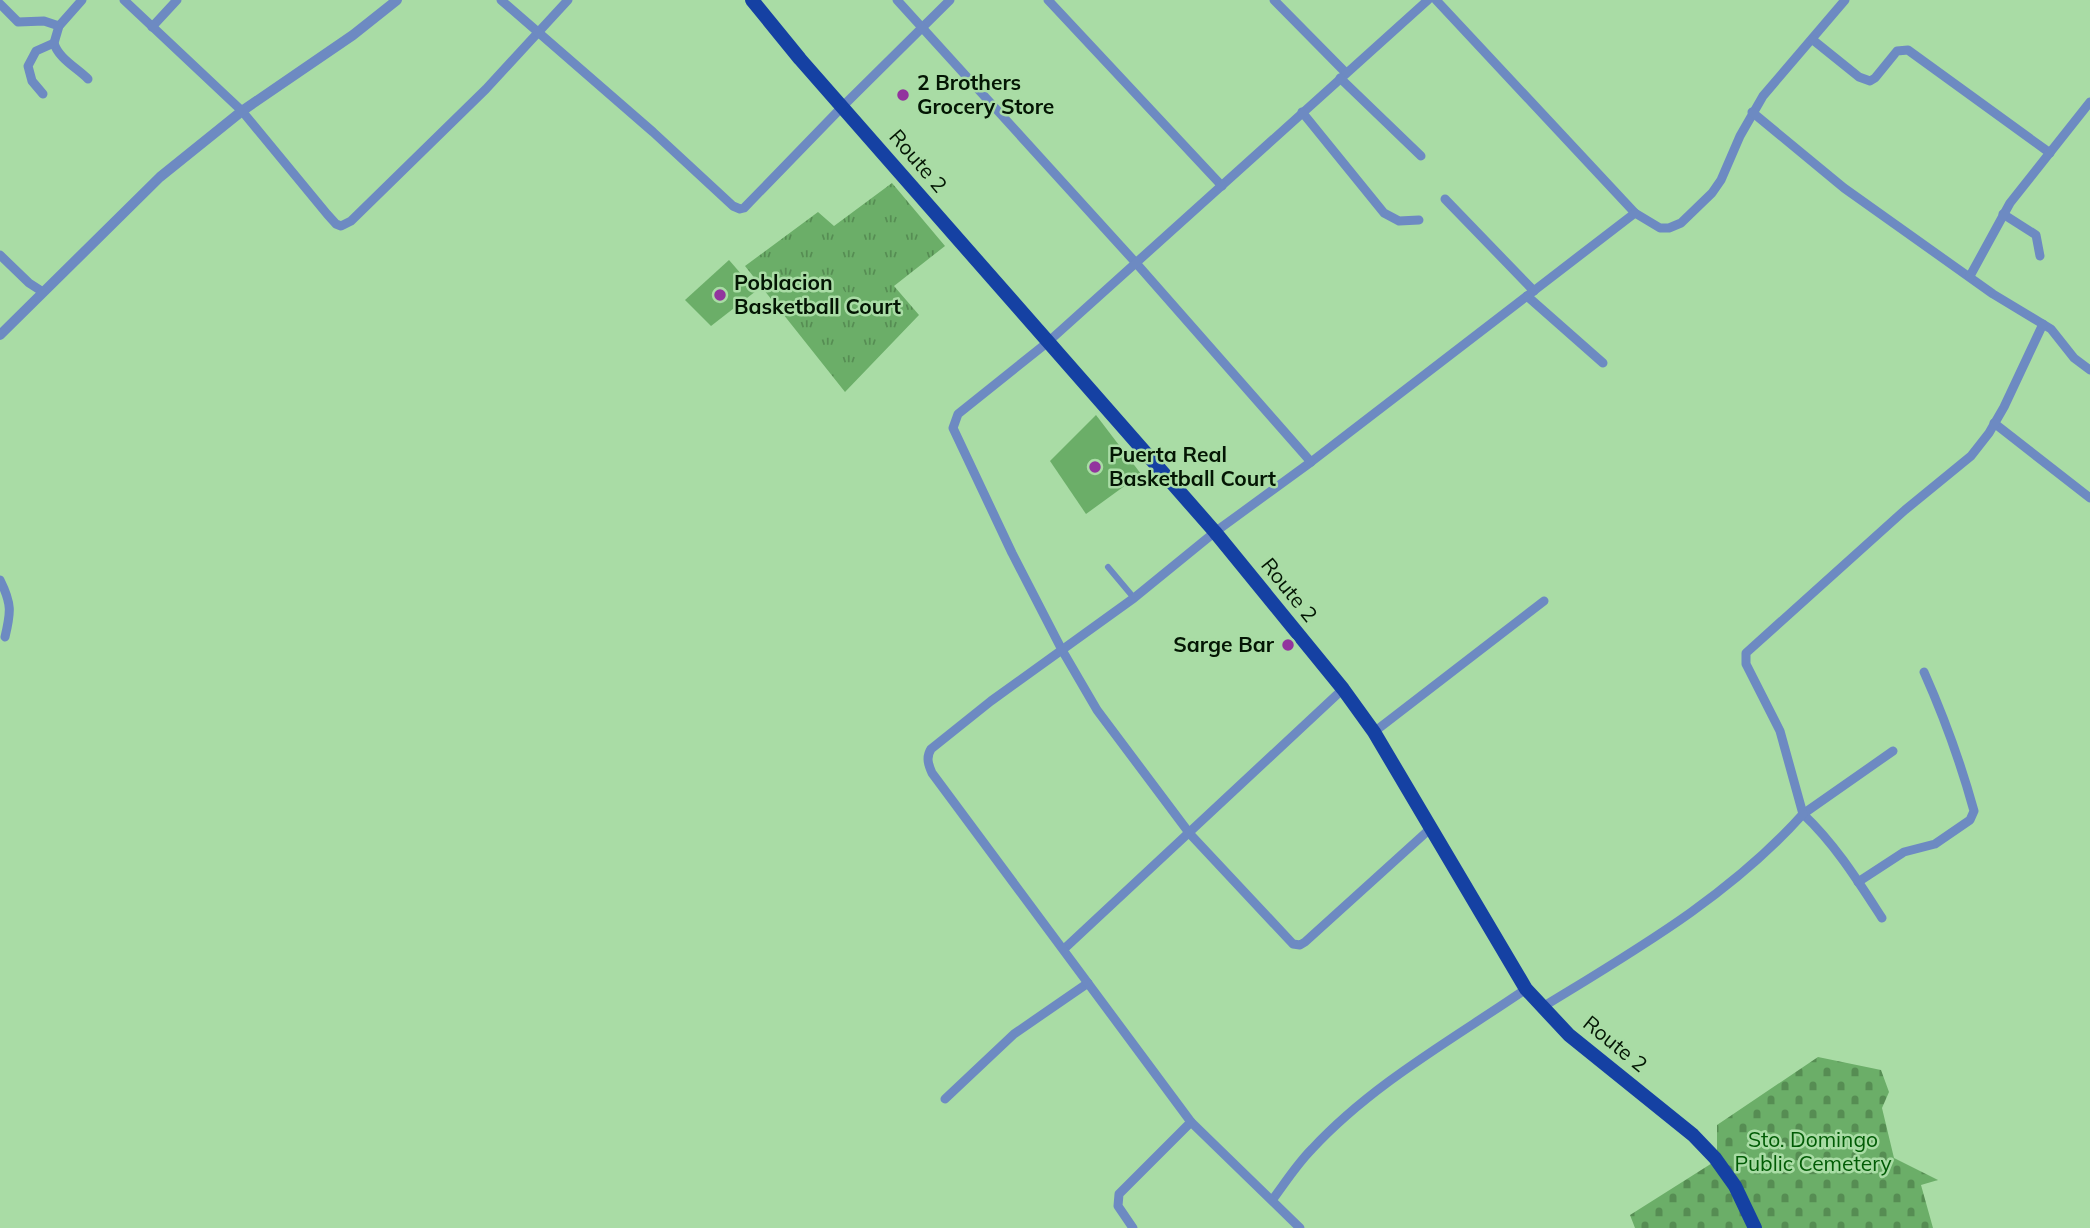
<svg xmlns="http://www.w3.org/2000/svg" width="2090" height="1228" viewBox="0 0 2090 1228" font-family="Mulish,sans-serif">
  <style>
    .grass { fill: url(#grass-tufts) }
    .cemetery { fill: url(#cemetery-stones) }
    .pitch { fill: #6bae68 }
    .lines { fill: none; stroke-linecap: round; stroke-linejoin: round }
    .pedestrian { stroke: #6d8ac2; stroke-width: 6 }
    .minor { stroke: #6d8ac2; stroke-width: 9 }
    .tertiary { stroke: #6d8ac2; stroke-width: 10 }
    .trunk { stroke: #1541a3; stroke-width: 14 }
    .poi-dot { fill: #92349e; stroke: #a9dca5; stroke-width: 2.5 }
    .labels { text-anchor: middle; stroke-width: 5; stroke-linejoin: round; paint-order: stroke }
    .poi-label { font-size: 21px; font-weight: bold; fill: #041604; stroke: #a9dca5; text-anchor: start }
    .street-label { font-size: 21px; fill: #041604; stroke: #a9dca5 }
    .park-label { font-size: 21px; fill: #015b05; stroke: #a9dca5 }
  </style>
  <defs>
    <pattern id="grass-tufts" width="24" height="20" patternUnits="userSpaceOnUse" patternTransform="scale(1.75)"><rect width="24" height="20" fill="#6bae68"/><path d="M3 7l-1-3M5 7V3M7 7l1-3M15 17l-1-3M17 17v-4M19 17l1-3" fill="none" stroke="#568d53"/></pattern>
    <pattern id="cemetery-stones" width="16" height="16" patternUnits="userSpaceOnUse" patternTransform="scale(1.75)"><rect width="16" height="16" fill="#6bae68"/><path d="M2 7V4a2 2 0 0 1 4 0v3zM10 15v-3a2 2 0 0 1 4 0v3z" fill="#568d53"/></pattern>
  </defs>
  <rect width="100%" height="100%" fill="#a9dca5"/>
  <path class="grass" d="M892 183 945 246 894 286 919 315 845 392 745 266 818 212 834 226Z"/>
  <path class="cemetery" d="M1818 1057 1881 1070 1889 1092 1882 1108 1894 1158 1938 1180 1921 1185 1933 1228H1635L1630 1215 1717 1160V1125Z"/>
  <g class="pitch">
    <path d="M729 260 756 291 711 326 685 300Z"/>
    <path d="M839 284 856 306 839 320 822 298Z"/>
    <path d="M1096 415 1141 474 1086 514 1050 461Z"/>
  </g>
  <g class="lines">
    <path class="pedestrian" d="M1108 567 1134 598"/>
    <g class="minor">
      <path d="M82 0 59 26 54 43C58 58 77 68 88 79"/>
      <path d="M124 0 242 111 327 214 336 224 341 226 351 221 486 89 568 0"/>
      <path d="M501 0 653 132 733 206 740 209 744 208 842 107 950 0"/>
      <path d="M897 0 1136 263 1311 462"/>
      <path d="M1048 0 1222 186"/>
      <path d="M1274 0 1346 73"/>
      <path d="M1428 0 1048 342 958 414 953 428 1012 553 1062 650 1097 710 1190 834 1293 944 1300 945 1305 942 1431 828"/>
      <path d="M1436 0 1635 213 1660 228H1669L1681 223 1712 193 1721 180 1740 136 1763 96 1845 0"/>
      <path d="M0 4 18 22 44 21 59 26"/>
      <path d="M152 27 177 0"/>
      <path d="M1813 40 1859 77 1870 81 1875 78 1897 51 1908 50 2050 153"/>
      <path d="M1340 78 1421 156"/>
      <path d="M43 94 32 81 28 66 36 51 54 43"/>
      <path d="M1302 112 1384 213 1399 221 1419 220"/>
      <path d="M1752 112 1844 188 1993 294 2051 329 2074 358 2090 370"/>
      <path d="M1445 199 1534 291"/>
      <path d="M2003 214 2036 235 2040 256"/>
      <path d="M0 255 29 283 43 292"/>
      <path d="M1970 276 2010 203 2090 102"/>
      <path d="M1527 296 1603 363"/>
      <path d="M1994 423 2090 498"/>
      <path d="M0 580C12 604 11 612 5 637"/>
      <path d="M1374 732 1544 601"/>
      <path d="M1858 882 1904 852 1935 844 1970 820 1974 811C1961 764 1944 717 1924 672"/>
      <path d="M1882 918C1858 881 1835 844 1803 814L1893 751"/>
      <path d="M1064 949 1343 689"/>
      <path d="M1541 1008C1634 951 1730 896 1803 814L1780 731 1746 664V653L1905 510 1971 456 1989 433 2004 407 2043 324"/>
      <path d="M945 1099 1014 1034 1088 983"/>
      <path d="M1273 1199C1285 1183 1297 1164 1312 1149 1372 1084 1453 1039 1526 989"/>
      <path d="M1133 1228 1118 1206 1119 1194 1191 1122"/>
      <path d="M1300 1228 1191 1122 932 773C928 764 926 757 931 749L991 701 1134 598 1215 532 1311 462 1635 213"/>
    </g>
    <path class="tertiary" d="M0 335 160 177 242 111 353 35 397 0"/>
    <path class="trunk" d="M752 0 800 59 1215 532 1343 689 1374 732 1526 989 1569 1035 1693 1135 1715 1158 1735 1186 1755 1228"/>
  </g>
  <g class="poi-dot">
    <circle cx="903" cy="95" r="7"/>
    <circle cx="720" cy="295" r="7"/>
    <circle cx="1095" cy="467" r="7"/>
    <circle cx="1288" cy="645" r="7"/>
  </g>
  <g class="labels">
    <g class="poi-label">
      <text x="917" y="90">2 Brothers<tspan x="917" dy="24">Grocery Store</tspan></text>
      <text x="734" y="290">Poblacion<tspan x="734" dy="24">Basketball Court</tspan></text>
      <text x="1109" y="462">Puerta Real<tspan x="1109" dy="24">Basketball Court</tspan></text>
      <text x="1274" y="652" text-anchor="end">Sarge Bar</text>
    </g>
    <g class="street-label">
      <text transform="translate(918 161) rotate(49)" y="7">Route 2</text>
      <text transform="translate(1289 590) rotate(51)" y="7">Route 2</text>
      <text transform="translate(1615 1044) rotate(39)" y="7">Route 2</text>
    </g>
    <g class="park-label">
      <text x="1813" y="1147">Sto. Domingo<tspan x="1813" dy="24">Public Cemetery</tspan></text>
    </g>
  </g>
</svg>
